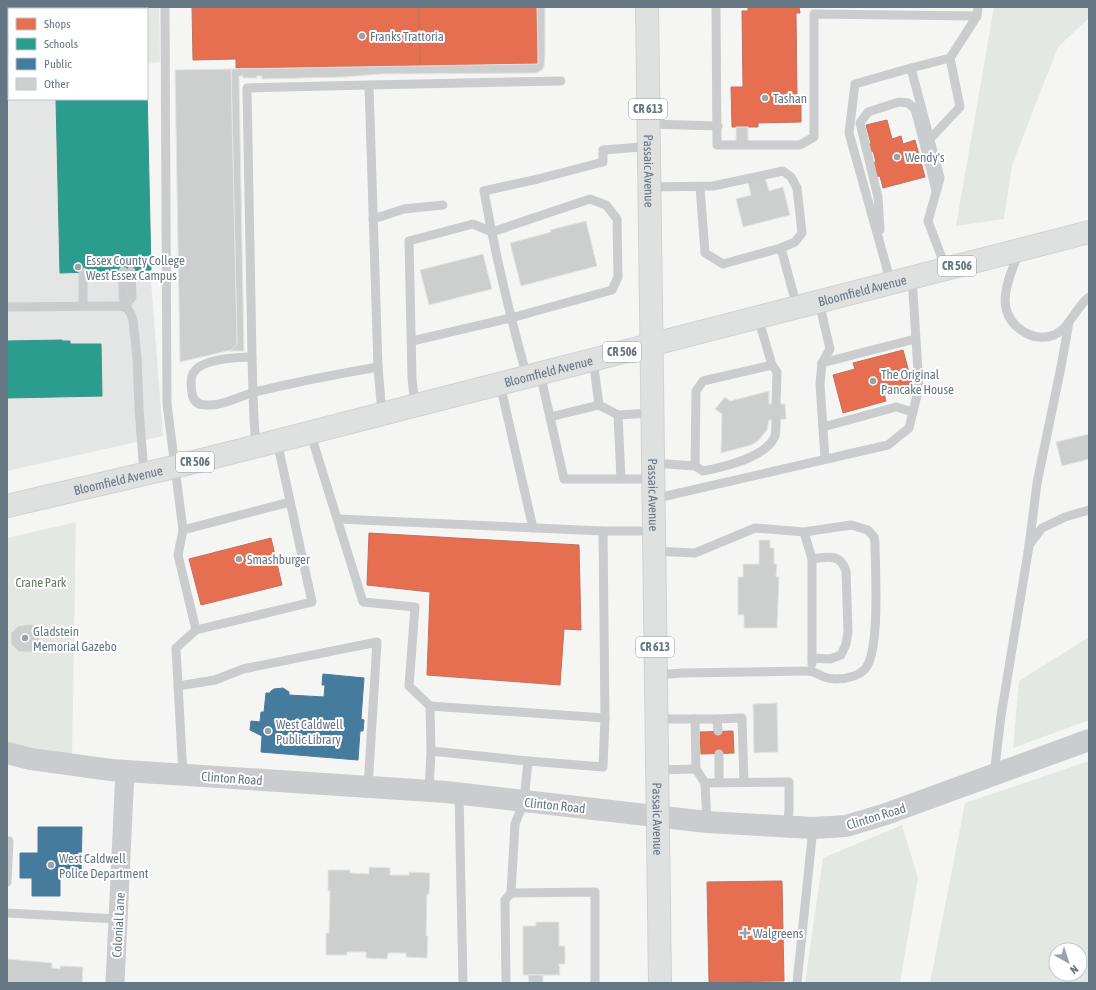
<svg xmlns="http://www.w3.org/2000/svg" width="1096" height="990" viewBox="0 0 1096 990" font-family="'Asap Condensed',sans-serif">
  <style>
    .built { fill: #e4e5e5 }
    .green { fill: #e4e8e2; fill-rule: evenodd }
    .shops { fill: #e76f51; stroke: #c07160 }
    .schools { fill: #2a9d8f; stroke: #3c918c }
    .public { fill: #457b9d; stroke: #4f7a96 }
    .building { fill: #cdcfcf; stroke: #e4e4e4 }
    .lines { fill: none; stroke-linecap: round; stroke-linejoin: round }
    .primary-casing { stroke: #d1d1d2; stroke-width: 24 }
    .service { stroke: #cacccd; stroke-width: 9 }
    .minor { stroke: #cacccd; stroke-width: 19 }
    .tertiary { stroke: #cacccd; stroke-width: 22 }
    .primary { stroke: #dfe0e0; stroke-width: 22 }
    .poi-dot { fill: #97a2ab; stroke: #fff; stroke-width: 1.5 }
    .labels { text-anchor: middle; stroke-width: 4; stroke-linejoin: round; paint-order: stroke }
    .shield { fill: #fff; stroke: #939fa9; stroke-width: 1 }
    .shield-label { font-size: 12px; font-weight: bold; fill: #657684 }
    .poi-label { font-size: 13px; fill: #657684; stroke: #fff; text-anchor: start }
    .street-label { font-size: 13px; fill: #657684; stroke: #fff }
    .park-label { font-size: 13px; fill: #687b64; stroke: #fff }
  </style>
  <rect width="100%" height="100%" fill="#f5f5f4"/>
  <path class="built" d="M7 50H9V99H137L163 436 7 471Z"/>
  <g class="green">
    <path d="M56 7H159L160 62 147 64V9H53Z"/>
    <path d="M994 7H1089V18L1058 47 1012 165 1004 219 956 226Z"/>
    <path d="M7 20H9V87L7 88V95Z"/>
    <path d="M76 522 72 759 66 753 7 744V538Z"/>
    <path d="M1089 637V720L1013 748 1019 681Z"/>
    <path d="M1089 761V983H930L965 803ZM1056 950H1080V974H1056Z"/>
    <path d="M902 825 918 878 900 983H805L823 858Z"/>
  </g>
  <g class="shops">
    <path d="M192 7H419L420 66 236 68V59L193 60Z"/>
    <path d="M419 7H537L538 64 420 66Z"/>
    <path d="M748 7H799L800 13H796L797 96H801V122L758 123V127H732L731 87H743L742 11H748Z"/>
    <path d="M887 120 892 139 901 136 903 144 915 140 925 177 883 188 880 176 875 177 871 163 876 162 873 151 868 152 866 145 871 144 866 125Z"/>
    <path d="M903 350 913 387 884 394 886 401 843 413 833 375 855 369 853 363Z"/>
    <path d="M369 533 579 545 581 630 564 629 560 685 427 675 430 592 367 585Z"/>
    <path d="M271 538 282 585 201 605 189 559Z"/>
    <path d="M733 731 734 753 701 754 700 732Z"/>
    <path d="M782 881 784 981 709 982 707 882Z"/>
  </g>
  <g class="schools">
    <path d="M147 88 151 270 60 273 56 99H147Z"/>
    <path d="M62 340V341H70V344H101L102 396 7 398V341Z"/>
  </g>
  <g class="public">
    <path d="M323 674 364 678 361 719 364 720 363 731H360L358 760 261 752 262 736 250 730 251 721 260 722 261 712H264L266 693H270L271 691 274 689 283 688 289 692V695L324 697 325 685H322Z"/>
    <path d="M38 827H82L81 876H60V896H32V878H20V853H38Z"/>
  </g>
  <g class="building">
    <path d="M537 7H545V53L544 66 542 70 536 73 381 74 344 77 262 79V76H257V78H243V76H239L244 351H228L231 350 237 344 231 69 538 64Z"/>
    <path d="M231 69 237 344 231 350 180 362 175 70Z"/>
    <rect x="736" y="127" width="12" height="16"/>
    <path d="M765 177 769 191 783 187 790 215 743 227 736 199 751 195 748 182Z"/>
    <path d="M586 221 597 266 521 286 510 243 551 232 550 230Z"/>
    <path d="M483 254 492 289 429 305 420 270Z"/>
    <path d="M769 391V404H785L786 419 769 420 767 430 758 441 751 445 721 453 722 414 715 409 725 397 730 401Z"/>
    <path d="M1089 434V459L1062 466 1056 442Z"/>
    <path d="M759 540H770V548H774V564H777L776 577H779L777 628H744V615H738V577H743V564H759Z"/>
    <path d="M32 624 39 632 40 643 32 652H19L11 644V633L18 626Z"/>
    <path d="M777 703 778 752 754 753 753 704Z"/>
    <path d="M369 867 390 868V875H409V872L430 873 429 894H427L426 936H428L427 958 406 957V953H388L387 959 366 958V952H347V955H326V933H329L330 891H328V870H350V873L369 874Z"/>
    <path d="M536 922H559V946H565V964H559L560 975H523V926H536Z"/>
    <path d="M7 959 52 963V968L60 969V966L83 967 82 983H7Z"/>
    <path d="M528 975H543V983H529Z"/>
  </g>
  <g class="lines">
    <g class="primary-casing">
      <g id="primary">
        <path id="s1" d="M647 7 660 983"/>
        <path id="s2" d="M7 506 174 467 277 441 1089 232"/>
      </g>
    </g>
    <g class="service">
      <path d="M165 7 167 404 183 530"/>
      <path d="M716 7 717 145H800L814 137V14L977 16"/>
      <path d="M950 58 977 16 978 7"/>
      <path d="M911 68 950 58 960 107 930 139"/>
      <path d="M648 124 718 126"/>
      <path d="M649 187 713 186 783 171 791 177 797 188 802 233 795 242 781 248 723 264 705 253 700 187"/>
      <path d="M373 219 404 209 443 205"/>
      <path d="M880 230 878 197 860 123 868 112 899 102 908 103 915 109 936 190"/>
      <path d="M781 248 797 307"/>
      <path d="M1019 252C1008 280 992 312 1024 332 1033 337 1044 339 1054 335 1070 328 1075 308 1089 297"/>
      <path d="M123 271V298L127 303"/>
      <path d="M83 272V306"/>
      <path d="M891 283 849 133 855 84 911 68 940 178 928 221 946 269"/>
      <path d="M819 302 830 349 822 363 820 384 825 459"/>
      <path d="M7 307 120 306 127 308 131 314 133 320 137 358 139 408 144 474"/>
      <path d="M127 308V303L132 297 131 271"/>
      <path d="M758 317 772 365 777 372 776 404"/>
      <path d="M412 341 511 318 612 290 618 277 617 219 606 205 590 199 492 232 473 224 409 241 412 378 415 406"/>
      <path d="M252 357C237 357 202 359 194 372 190 377 191 387 192 393 193 400 197 405 206 405 223 406 239 396 255 392 296 382 337 374 378 367"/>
      <path d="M593 360 599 405"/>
      <path d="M822 363 915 339"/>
      <path d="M540 373 564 479H653"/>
      <path d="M527 377C510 316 495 254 484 191L538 179 603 162V150L641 147 648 148"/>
      <path d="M500 384 533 528"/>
      <path d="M382 414 378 367 369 85 561 81"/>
      <path d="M618 415 621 479"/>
      <path d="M550 417 599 405 618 415 652 413"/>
      <path d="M823 427 896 407 913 412"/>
      <path d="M310 432 363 602 415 607 409 686 430 706 605 718 603 767 528 761 524 801 515 824 511 893 595 892V983"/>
      <path d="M277 441 312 602 196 630 178 555 183 530 290 502"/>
      <path d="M256 446C253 416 253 387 252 357L247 88 369 85"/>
      <path d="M653 463 695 466 696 391 703 381 772 365"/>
      <path d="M695 466 703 471C723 467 766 458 775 436 776 432 776 425 776 420"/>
      <path d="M653 499 888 445 909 428 919 387 912 277"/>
      <path d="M338 519 603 531"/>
      <path d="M804 532 812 559V664"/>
      <path d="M1029 545 1042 528 1065 517 1089 510"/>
      <path d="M654 551 695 553 755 528 804 532 851 525 868 530 874 537 875 543C875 568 881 654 864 670 862 672 857 675 854 676 845 679 833 680 824 677 815 673 815 671 804 671L682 673 655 675"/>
      <path d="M812 559C828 557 840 553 846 571L848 632 846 644 841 655 830 659 812 658"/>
      <path d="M178 686 215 680 243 669 377 642 368 787"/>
      <path d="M430 706 431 751"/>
      <path d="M605 718 603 531H653"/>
      <path d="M656 719H717L718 731"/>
      <path d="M695 719 696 769 705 783"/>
      <path d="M717 719 742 718 744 782"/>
      <path d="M719 754V782"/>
      <path d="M657 770 696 769"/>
      <path d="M183 775 176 648 196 630"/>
      <path d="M994 775 1001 716 1029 546 1037 483 1061 367 1069 322"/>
      <path d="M429 791 431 751 528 761"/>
      <path d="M459 794 463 983"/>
      <path d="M707 822 705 783 789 782V810L787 827"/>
      <path d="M7 882 9 841"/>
      <path d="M7 913 118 919"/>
      <path d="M506 983 505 900 511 893"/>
      <path d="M797 983 813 828"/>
    </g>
    <path class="minor" d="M115 983 125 771"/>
    <path class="tertiary" d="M7 753 31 759 111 770 446 792 707 822 813 828 846 826 886 814 1089 740"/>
    <use href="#primary" class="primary"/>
  </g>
  <g class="poi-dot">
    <circle cx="362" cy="36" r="4"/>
    <circle cx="765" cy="98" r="4"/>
    <circle cx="897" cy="157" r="4"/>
    <circle cx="78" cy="267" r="4"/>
    <circle cx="873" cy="381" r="4"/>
    <circle cx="239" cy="559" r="4"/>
    <circle cx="25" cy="638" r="4"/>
    <circle cx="268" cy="731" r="4"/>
    <circle cx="51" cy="865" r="4"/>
    <path d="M743 927h4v4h4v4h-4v4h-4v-4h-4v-4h4z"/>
  </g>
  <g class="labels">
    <g class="shield">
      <rect x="629" y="99" width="38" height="20" rx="3"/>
      <rect x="938" y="256" width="38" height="20" rx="3"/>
      <rect x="603" y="342" width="38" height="20" rx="3"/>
      <rect x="176" y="452" width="38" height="20" rx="3"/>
      <rect x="636" y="637" width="38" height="20" rx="3"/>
    </g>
    <g class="shield-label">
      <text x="648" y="113">CR 613</text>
      <text x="957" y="270">CR 506</text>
      <text x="622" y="356">CR 506</text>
      <text x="195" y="466">CR 506</text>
      <text x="655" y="651">CR 613</text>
    </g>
    <g class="poi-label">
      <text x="370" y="41">Franks Trattoria</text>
      <text x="773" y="103">Tashan</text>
      <text x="905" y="162">Wendy's</text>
      <text x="86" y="265">Essex County College<tspan x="86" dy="15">West Essex Campus</tspan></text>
      <text x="881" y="379">The Original<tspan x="881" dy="15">Pancake House</tspan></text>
      <text x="247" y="564">Smashburger</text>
      <text x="33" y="636">Gladstein<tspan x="33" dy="15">Memorial Gazebo</tspan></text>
      <text x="276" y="729">West Caldwell<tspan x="276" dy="15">Public Library</tspan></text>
      <text x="59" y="863">West Caldwell<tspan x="59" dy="15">Police Department</tspan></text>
      <text x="753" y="938">Walgreens</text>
    </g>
    <g class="street-label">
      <text dy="5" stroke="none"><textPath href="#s1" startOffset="164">Passaic Avenue</textPath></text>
      <text dy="5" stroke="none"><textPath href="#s2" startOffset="882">Bloomfield Avenue</textPath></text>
      <text dy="5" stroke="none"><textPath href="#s2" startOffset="558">Bloomfield Avenue</textPath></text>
      <text dy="5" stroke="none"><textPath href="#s2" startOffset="114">Bloomfield Avenue</textPath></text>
      <text dy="5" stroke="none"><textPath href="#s1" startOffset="488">Passaic Avenue</textPath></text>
      <text transform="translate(232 778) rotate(4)" y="5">Clinton Road</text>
      <text transform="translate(555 805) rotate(6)" y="5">Clinton Road</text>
      <text transform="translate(876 816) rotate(-17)" y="5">Clinton Road</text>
      <text dy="5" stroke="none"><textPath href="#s1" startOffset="812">Passaic Avenue</textPath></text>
      <text transform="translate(118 925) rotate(-87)" y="5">Colonial Lane</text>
    </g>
    <g class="park-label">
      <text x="41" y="587">Crane Park</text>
    </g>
  </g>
  <rect width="1096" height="990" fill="none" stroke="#657684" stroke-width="16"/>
  <rect x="8" y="8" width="140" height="92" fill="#ffffff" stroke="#c1c8ce"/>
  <rect x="16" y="18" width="20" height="12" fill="#e76f51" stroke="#c1c8ce"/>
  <text x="44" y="28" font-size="12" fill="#657684">Shops</text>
  <rect x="16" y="38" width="20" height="12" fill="#2a9d8f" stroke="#c1c8ce"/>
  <text x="44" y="48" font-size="12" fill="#657684">Schools</text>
  <rect x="16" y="58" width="20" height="12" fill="#457b9d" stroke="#c1c8ce"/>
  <text x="44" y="68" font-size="12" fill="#657684">Public</text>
  <rect x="16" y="78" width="20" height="12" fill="#cdcfcf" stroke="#c1c8ce"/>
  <text x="44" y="88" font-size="12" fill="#657684">Other</text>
  <g transform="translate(1068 962) rotate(141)"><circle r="19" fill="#ffffff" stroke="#c1c8ce"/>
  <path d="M0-3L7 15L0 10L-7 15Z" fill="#97a2ab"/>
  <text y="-6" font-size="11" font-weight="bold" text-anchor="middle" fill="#657684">N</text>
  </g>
</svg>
